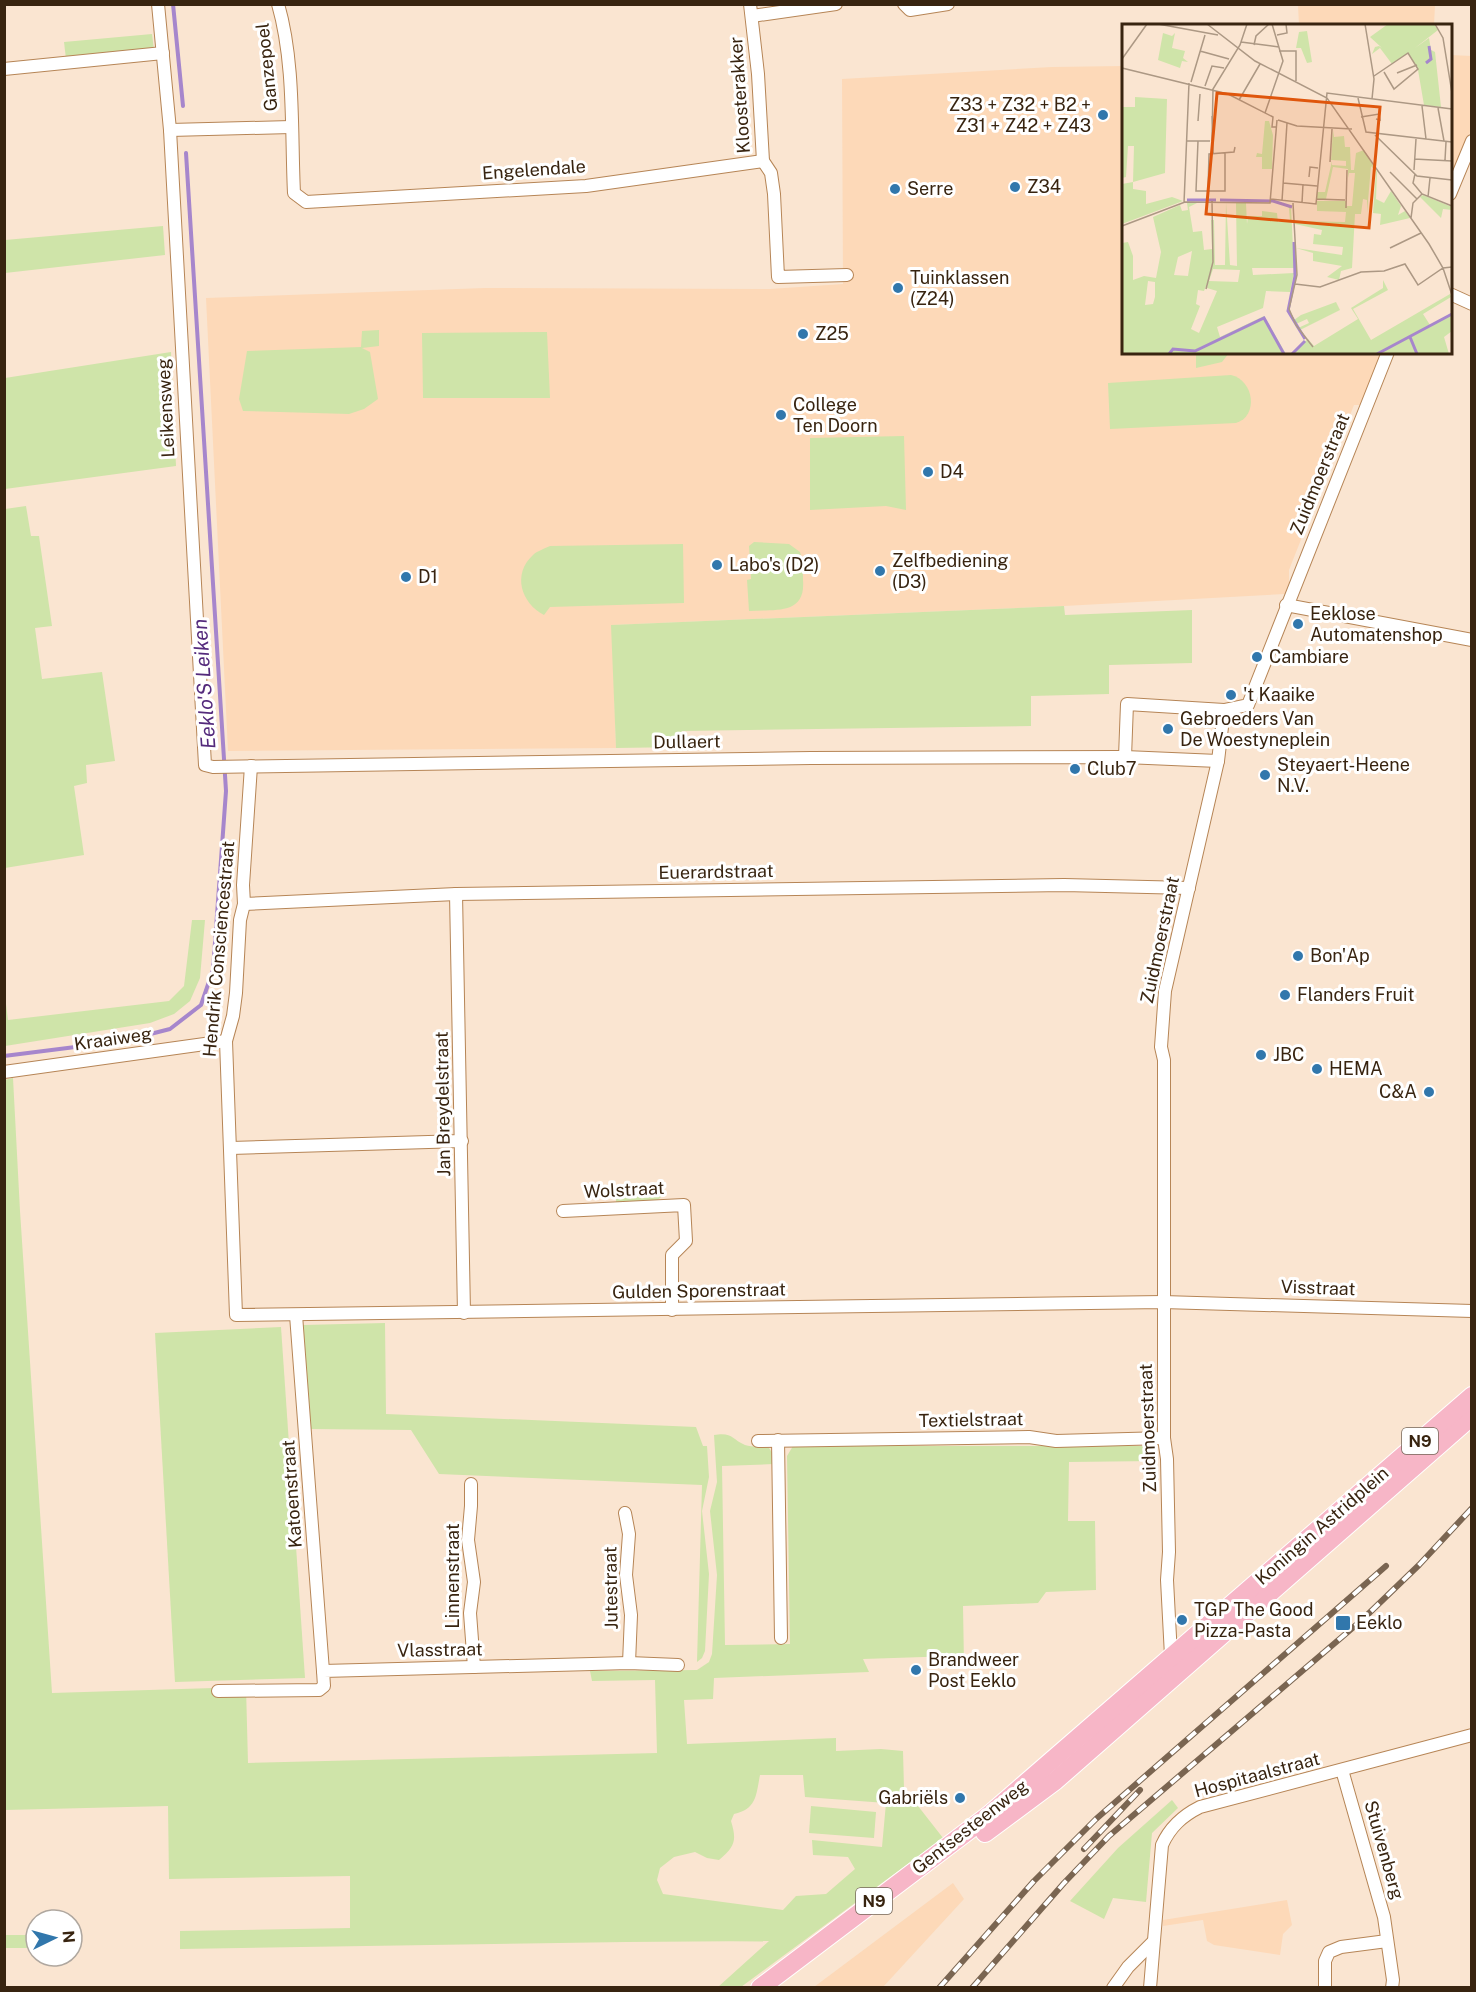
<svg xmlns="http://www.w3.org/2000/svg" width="1476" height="1992" viewBox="0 0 1476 1992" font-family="'Public Sans',sans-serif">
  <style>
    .built { fill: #fdd9b8 }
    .green { fill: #cfe4a9; fill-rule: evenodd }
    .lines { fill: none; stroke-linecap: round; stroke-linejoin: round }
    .stream { stroke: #a686cc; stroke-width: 4 }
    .minor-casing { stroke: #b68556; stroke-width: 14 }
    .primary-casing { stroke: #fff; stroke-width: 20 }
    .minor { stroke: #fff; stroke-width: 12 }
    .primary { stroke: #f7b6c7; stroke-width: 18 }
    .rail-casing { stroke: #7a6551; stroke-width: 6 }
    .rail { stroke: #fff; stroke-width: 4; stroke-dasharray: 11; stroke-linecap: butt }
    .poi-dot { fill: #3177ac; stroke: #fff; stroke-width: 2 }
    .labels { text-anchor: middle; stroke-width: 6; stroke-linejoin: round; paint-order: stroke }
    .shield { fill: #fff; stroke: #746658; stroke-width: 1.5 }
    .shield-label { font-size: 16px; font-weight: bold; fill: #382410 }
    .street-label { font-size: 18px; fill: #382410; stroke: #fff }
    .poi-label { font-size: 18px; fill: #382410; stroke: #fff; text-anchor: start }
    .water-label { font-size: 20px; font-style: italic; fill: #542a7c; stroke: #fff }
    .inset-river { fill: none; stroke: #a686cc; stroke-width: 3 }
    .inset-road { fill: none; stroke: #ac9884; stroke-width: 1.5 }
    .view { fill: #df560c; fill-opacity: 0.15; stroke: #df560c; stroke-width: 3 }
    .inset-edge { fill: none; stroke: #382410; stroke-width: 3 }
  </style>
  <rect width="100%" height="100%" fill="#fae5d1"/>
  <g class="built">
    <path d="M1298 5H1435L1434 25H1299Z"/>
    <path d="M1450 55 1472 56 1471 126 1468 141 1450 183Z"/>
    <path d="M1123 66 1124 352 1382 353 1361 405H1354L1289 570V583L1285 594 1064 606 612 625 616 748 228 751 206 298 485 288 770 289 843 284 842 79 1052 67Z"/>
    <path d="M953 1883 964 1899 883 1987H814Z"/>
    <path d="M1287 1900 1292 1925 1283 1934 1280 1955 1214 1945 1207 1941 1203 1920 1163 1926V1920Z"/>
  </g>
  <g class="green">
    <path d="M152 34 154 50 66 59 64 42Z"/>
    <path d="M163 226 165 255 5 273V240Z"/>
    <path d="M379 330V346L362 348 370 352 378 399 364 409 349 414 243 411 239 399 247 351 361 347 362 331Z"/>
    <path d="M547 332 550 398H423L422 333Z"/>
    <path d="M171 352 176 466 5 489V378Z"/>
    <path d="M1229 353 1222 362 1196 368V353Z"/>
    <path d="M1231 375C1254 380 1259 416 1236 423L1110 429 1108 383Z"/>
    <path d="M904 436 906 510 886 506 810 510V438Z"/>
    <path d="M26 506 31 536H39L52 626 35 628 42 679 102 672 115 761 86 765 87 783 74 786 84 855 5 868V509Z"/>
    <path d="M754 542 789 544 800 552C803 561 803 571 803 580 806 616 774 609 749 611L747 580 751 579 749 546Z"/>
    <path d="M683 544 684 603 550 607 544 615C521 603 512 574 533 555 537 551 544 549 550 546Z"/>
    <path d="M1064 606 1065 615 1192 610V663L1109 665V694L1031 696V726L682 731V747L616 748 611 625Z"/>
    <path d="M192 920H205L200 978 190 1001 174 1014 150 1023 5 1046V996L8 1020 169 1001 184 986Z"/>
    <path d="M13 1078 20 1211 52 1693 246 1687 248 1763 657 1753 655 1680 592 1681 590 1671 697 1670 709 1662 712 1654 717 1575 710 1511 717 1482 714 1435C733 1432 731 1439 745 1445 753 1448 761 1445 769 1448L773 1454 774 1464 722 1466 725 1645 790 1644 787 1456 793 1446H1149L1154 1449V1461L1069 1462 1068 1521H1095L1096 1590 1046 1592 1038 1603 963 1606 964 1664 954 1665V1656L863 1659 869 1672 714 1678 713 1699 684 1700 687 1744 836 1738V1751L881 1749 903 1751 904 1788 943 1838 741 1987H718L769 1941 626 1942 180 1949V1931L350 1928V1876L169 1879 168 1806 5 1810 4 1080ZM760 1775H803L805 1797 886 1803 882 1847 812 1840 813 1855 848 1857 855 1869 826 1894 796 1896 783 1910 663 1894 657 1880 660 1868 674 1857 695 1852 707 1858 719 1860C735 1846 737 1841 731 1821L734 1814C757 1809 756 1795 760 1775Z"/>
    <path d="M661 1192V1197L657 1201 616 1203V1193Z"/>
    <path d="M385 1323 386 1414 696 1427 703 1446H707L709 1477 702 1511 709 1574 705 1651 702 1658 697 1662 702 1485 439 1474 411 1430 311 1429 303 1325Z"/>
    <path d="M281 1327 305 1678 175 1682 155 1333Z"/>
    <path d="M1172 1800 1178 1808 1152 1833 1146 1902 1113 1898 1104 1919 1070 1901 1118 1848Z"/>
    <path d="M811 1806 876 1812 874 1838 809 1833Z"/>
    <path d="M4 1935H36V1948H5Z"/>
  </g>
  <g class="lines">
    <g class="stream">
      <path d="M173 4 183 106"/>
      <path d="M4 1056 123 1041 170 1029 201 1005 213 970 226 791 186 153"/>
    </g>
    <g class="minor-casing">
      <g id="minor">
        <path d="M158 4 170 130 205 765 213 767 811 758 1125 757 1218 761"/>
        <path d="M278 4C295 63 291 132 294 193L306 202 586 186 763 161"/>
        <path d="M750 4 758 74 763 161 771 173 774 194 778 277 847 275"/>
        <path d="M904 4 910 10 948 4"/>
        <path d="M752 16 836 4"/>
        <path d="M4 69 163 53"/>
        <path d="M170 130 291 127"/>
        <path d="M1450 194 1472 141"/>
        <path d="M1450 294 1472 304"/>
        <path d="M1286 605 1472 640"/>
        <path d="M1125 757 1127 704 1224 710 1248 705 1388 352"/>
        <path d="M251 766 243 885 244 904 240 920 236 993 233 1016 226 1041 236 1315 1163 1302 1472 1311"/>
        <path d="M456 894 464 1313"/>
        <path d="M244 904 456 894 1064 885 1189 888"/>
        <path d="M4 1072 226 1041"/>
        <path d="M231 1148 462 1141"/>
        <path d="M563 1211 684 1205 686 1241 672 1255V1310"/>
        <path d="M296 1315 323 1671"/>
        <path d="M778 1440 781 1638"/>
        <path d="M758 1441 1029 1437 1056 1441 1164 1438"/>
        <path d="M471 1484V1506L468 1540 474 1582 470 1613 474 1667"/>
        <path d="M625 1513 629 1534 626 1575 631 1615 629 1663"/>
        <path d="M1175 1660 1171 1656 1167 1580 1169 1552 1167 1459 1164 1438V1060L1161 1047 1165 991 1218 761 1224 710"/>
        <path d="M218 1691 319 1690 324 1686 323 1671 629 1663 678 1665"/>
        <path d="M1342 1770 1384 1917 1393 1980 1392 1988"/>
        <path d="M1113 1988 1128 1967 1152 1943"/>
        <path d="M1150 1988 1162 1845C1170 1827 1182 1816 1200 1807L1472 1735"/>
        <path d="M1325 1988V1961L1329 1952 1341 1947 1387 1941"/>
      </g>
    </g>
    <g class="primary-casing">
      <g id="primary">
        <path d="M985 1833 1055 1781 1472 1416"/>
        <path d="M760 1988 989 1815 1472 1396"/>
      </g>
    </g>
    <use href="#minor" class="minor"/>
    <use href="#primary" class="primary"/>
    <g class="rail-casing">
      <g id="rail">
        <path d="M1084 1849 1140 1790"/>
        <path d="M939 1988 1034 1881 1096 1819 1386 1566"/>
        <path d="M972 1988 1064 1883 1109 1836 1363 1619 1419 1565 1472 1508"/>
      </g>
    </g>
    <use href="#rail" class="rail"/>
  </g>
  <g class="poi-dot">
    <circle cx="1103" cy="115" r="6"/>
    <circle cx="1015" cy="187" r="6"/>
    <circle cx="895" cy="189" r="6"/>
    <circle cx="898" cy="288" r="6"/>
    <circle cx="803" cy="334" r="6"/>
    <circle cx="781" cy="415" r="6"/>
    <circle cx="928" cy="472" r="6"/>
    <circle cx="717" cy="565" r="6"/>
    <circle cx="880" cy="571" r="6"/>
    <circle cx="406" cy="577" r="6"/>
    <circle cx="1298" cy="624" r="6"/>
    <circle cx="1257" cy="657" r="6"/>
    <circle cx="1231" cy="695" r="6"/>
    <circle cx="1168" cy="729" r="6"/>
    <circle cx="1075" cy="769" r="6"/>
    <circle cx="1265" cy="775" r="6"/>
    <circle cx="1298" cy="956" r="6"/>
    <circle cx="1285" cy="995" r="6"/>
    <circle cx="1261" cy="1055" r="6"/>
    <circle cx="1317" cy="1069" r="6"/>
    <circle cx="1429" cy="1092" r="6"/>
    <circle cx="1182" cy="1620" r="6"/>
    <rect x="1335" y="1615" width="16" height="16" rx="3"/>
    <circle cx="916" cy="1670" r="6"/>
    <circle cx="960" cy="1798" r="6"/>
  </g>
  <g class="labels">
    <g class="shield">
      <rect x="1402" y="1428" width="36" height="26" rx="4.5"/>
      <rect x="856" y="1888" width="36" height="26" rx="4.5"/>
    </g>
    <g class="shield-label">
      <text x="1420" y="1447">N9</text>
      <text x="874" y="1907">N9</text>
    </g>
    <g class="street-label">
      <text transform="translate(267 67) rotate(-96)" y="6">Ganzepoel</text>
      <text transform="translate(740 95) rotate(-94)" y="6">Kloosterakker</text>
      <text transform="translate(534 170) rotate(-4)" y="6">Engelendale</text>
      <text transform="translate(166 408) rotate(-93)" y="6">Leikensweg</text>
      <text transform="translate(1320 474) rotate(-68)" y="6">Zuidmoerstraat</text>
      <text transform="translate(687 742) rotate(-1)" y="6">Dullaert</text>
      <text transform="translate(716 872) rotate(-1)" y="6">Euerardstraat</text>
      <text transform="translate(1160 940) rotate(-78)" y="6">Zuidmoerstraat</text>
      <text transform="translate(219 949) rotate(-85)" y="6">Hendrik Consciencestraat</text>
      <text transform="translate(113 1039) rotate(-8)" y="6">Kraaiweg</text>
      <text transform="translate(443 1104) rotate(-91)" y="6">Jan Breydelstraat</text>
      <text transform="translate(624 1190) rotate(-3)" y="6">Wolstraat</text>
      <text transform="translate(1318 1288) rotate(2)" y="6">Visstraat</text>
      <text transform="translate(699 1291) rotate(-1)" y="6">Gulden Sporenstraat</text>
      <text transform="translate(971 1420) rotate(-1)" y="6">Textielstraat</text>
      <text transform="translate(1148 1428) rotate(-92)" y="6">Zuidmoerstraat</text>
      <text transform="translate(292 1494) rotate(-94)" y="6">Katoenstraat</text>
      <text transform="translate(1322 1526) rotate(-41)" y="6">Koningin Astridplein</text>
      <text transform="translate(453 1576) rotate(-90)" y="6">Linnenstraat</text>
      <text transform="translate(611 1588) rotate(-91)" y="6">Jutestraat</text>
      <text transform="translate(440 1650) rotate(-1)" y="6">Vlasstraat</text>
      <text transform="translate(1257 1775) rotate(-15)" y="6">Hospitaalstraat</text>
      <text transform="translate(970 1827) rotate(-38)" y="6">Gentsesteenweg</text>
      <text transform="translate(1384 1850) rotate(74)" y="6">Stuivenberg</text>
    </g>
    <g class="poi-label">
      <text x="1091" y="111" text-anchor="end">Z33 + Z32 + B2 +<tspan x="1091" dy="21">Z31 + Z42 + Z43</tspan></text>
      <text x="1027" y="193">Z34</text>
      <text x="907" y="195">Serre</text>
      <text x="910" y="284">Tuinklassen<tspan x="910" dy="21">(Z24)</tspan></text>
      <text x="815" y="340">Z25</text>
      <text x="793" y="411">College<tspan x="793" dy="21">Ten Doorn</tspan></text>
      <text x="940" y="478">D4</text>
      <text x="892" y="567">Zelfbediening<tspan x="892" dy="21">(D3)</tspan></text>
      <text x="729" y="571">Labo's (D2)</text>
      <text x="418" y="583">D1</text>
      <text x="1310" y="620">Eeklose<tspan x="1310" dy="21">Automatenshop</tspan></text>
      <text x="1269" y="663">Cambiare</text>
      <text x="1243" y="701">'t Kaaike</text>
      <text x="1180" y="725">Gebroeders Van<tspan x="1180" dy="21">De Woestyneplein</tspan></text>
      <text x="1277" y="771">Steyaert-Heene<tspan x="1277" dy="21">N.V.</tspan></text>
      <text x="1087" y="775">Club7</text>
      <text x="1310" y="962">Bon'Ap</text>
      <text x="1297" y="1001">Flanders Fruit</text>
      <text x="1273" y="1061">JBC</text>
      <text x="1329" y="1075">HEMA</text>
      <text x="1417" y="1098" text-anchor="end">C&amp;A</text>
      <text x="1194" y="1616">TGP The Good<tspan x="1194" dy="21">Pizza-Pasta</tspan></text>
      <text x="1356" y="1629">Eeklo</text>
      <text x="928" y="1666">Brandweer<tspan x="928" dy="21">Post Eeklo</tspan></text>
      <text x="948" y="1804" text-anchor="end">Gabriëls</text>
    </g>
    <g class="water-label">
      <text transform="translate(204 684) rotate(-94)" y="7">Eeklo'S Leiken</text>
    </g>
  </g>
  <g transform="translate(1122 24)">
    <rect width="330" height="330" fill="#fae5d1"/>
    <path d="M266 0H312L316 6 293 24 307 14 309 26 313 28 319 83 302 81 296 46 286 29 270 40 258 24 250 30 253 23 257 22 260 24 248 13ZM185 7 190 38 185 39 179 24H174L177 8ZM41 9 50 12 53 9 50 24 63 27 61 34 66 38 60 37 58 44 36 36ZM13 73 45 75 43 149 11 158V165L24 167V180L50 173 61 177 0 200V160L11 158 12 122H6L4 153 0 154V95L1 83H13ZM143 97H147L151 111 150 145H140V133H134L135 129 140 130ZM211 106 212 113 222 112 223 123H228L229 146H232L234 129 242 126 255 148 254 175 262 179 269 167 279 182 276 191 283 187 288 194 258 201 259 190 251 189 254 148 249 142 245 189V176L241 175 239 190H233L230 244 219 247 217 256 205 253 220 242 191 237V229L174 224 220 231 221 223 191 220 192 210 199 211 200 206 173 200V197L223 198 224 188 195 187V177H224V182H230L233 149H227L226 154V145L211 143 204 175H195V168H203L210 137V141L224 142V137L209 136ZM301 171 330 183V186L321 185 319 194 298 173ZM104 178 108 241 115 242 114 179H124L125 200 126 192H140V187L155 189 156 198 168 197 167 184 161 180 169 183 172 244H130L131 251 172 249 168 268 144 267 141 284 95 303 98 313 142 292 164 330H0V219L6 218 11 232V256L22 252 34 254 39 228 31 193 58 181 60 187 66 186 65 179H75L67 183 71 208 80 207 82 226 90 225 89 196H92L93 241H103ZM70 227 66 252 52 251 56 233ZM91 245 118 246 116 258 87 257ZM26 257 33 258V273L31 280 23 281ZM86 257 85 264 95 267 77 309 69 305 78 282 74 280 76 266 82 267ZM261 256 266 266 231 285 249 316 328 270 329 273 301 290 308 301 289 312 330 290V307L322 313 327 330H169L186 315 192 322 236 295 229 284 261 264ZM214 278 218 286 178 306 176 304 187 299 185 295 174 300 172 296 179 291Z" fill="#cfe4a9" fill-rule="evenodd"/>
    <path class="inset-river" d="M304 39 309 35 307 22M65 176H94M98 176 151 177 170 183M172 218 173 252 166 287 183 315M288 313 295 330M47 330 51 325 73 327 142 294 162 330M170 330 183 317M255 330 330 290"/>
    <path class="inset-road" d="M36 0 96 11M85 0 133 37 205 74 307 220 321 244 330 271M243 0 252 55 250 75M313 0 321 14 330 69M155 11 165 9 164 0M119 18 157 23M132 21 134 12 147 0M78 27 107 35M157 27H174V57M0 35 25 0M0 44 106 70 151 93 150 103H154M275 49 295 41M252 52 286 29 296 45 272 65 262 48M69 58 83 11M83 62 90 42 102 44M236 74 244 108 330 118M117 76 138 40M300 82 304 115M316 84 322 117M143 89 161 37 150 0M90 92 91 129M239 93 257 90 258 96 254 95M156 96 175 102 230 105M76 97 78 70M253 111 295 152 330 156M65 117H88M76 117 74 167H103V129M90 117 91 65 118 21 125 0M292 135 330 137M323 136 324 118M208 138 210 105M292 146 294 115M268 148 295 175M293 150 291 159 300 170 330 182M187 153 188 143 196 144M161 159 195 162M86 168 87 130 112 128 113 123M306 173 308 154M149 175 194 180 205 69 330 85M194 175 223 176M160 177 165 99M62 179 67 59M171 179 175 251 167 285 174 301 191 323M180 179 181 160M224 184 225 146M289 194 291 179 300 170M0 202 63 178 148 179 155 96M268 224 299 209M173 260 198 263 239 248 262 247 283 240 296 261 321 244 330 243M84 265 91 238 90 177"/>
    <path class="view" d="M95 69 258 83 247 204 84 190Z"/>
    <rect width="330" height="330" class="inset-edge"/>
  </g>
  <rect width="1476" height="1992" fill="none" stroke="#382410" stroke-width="12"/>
  <g transform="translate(54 1938) rotate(85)"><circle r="28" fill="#ffffff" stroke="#afa79f" stroke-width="1.5"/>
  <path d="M0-4.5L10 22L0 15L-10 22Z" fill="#3177ac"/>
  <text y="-9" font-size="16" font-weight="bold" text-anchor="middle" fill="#382410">N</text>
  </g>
</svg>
